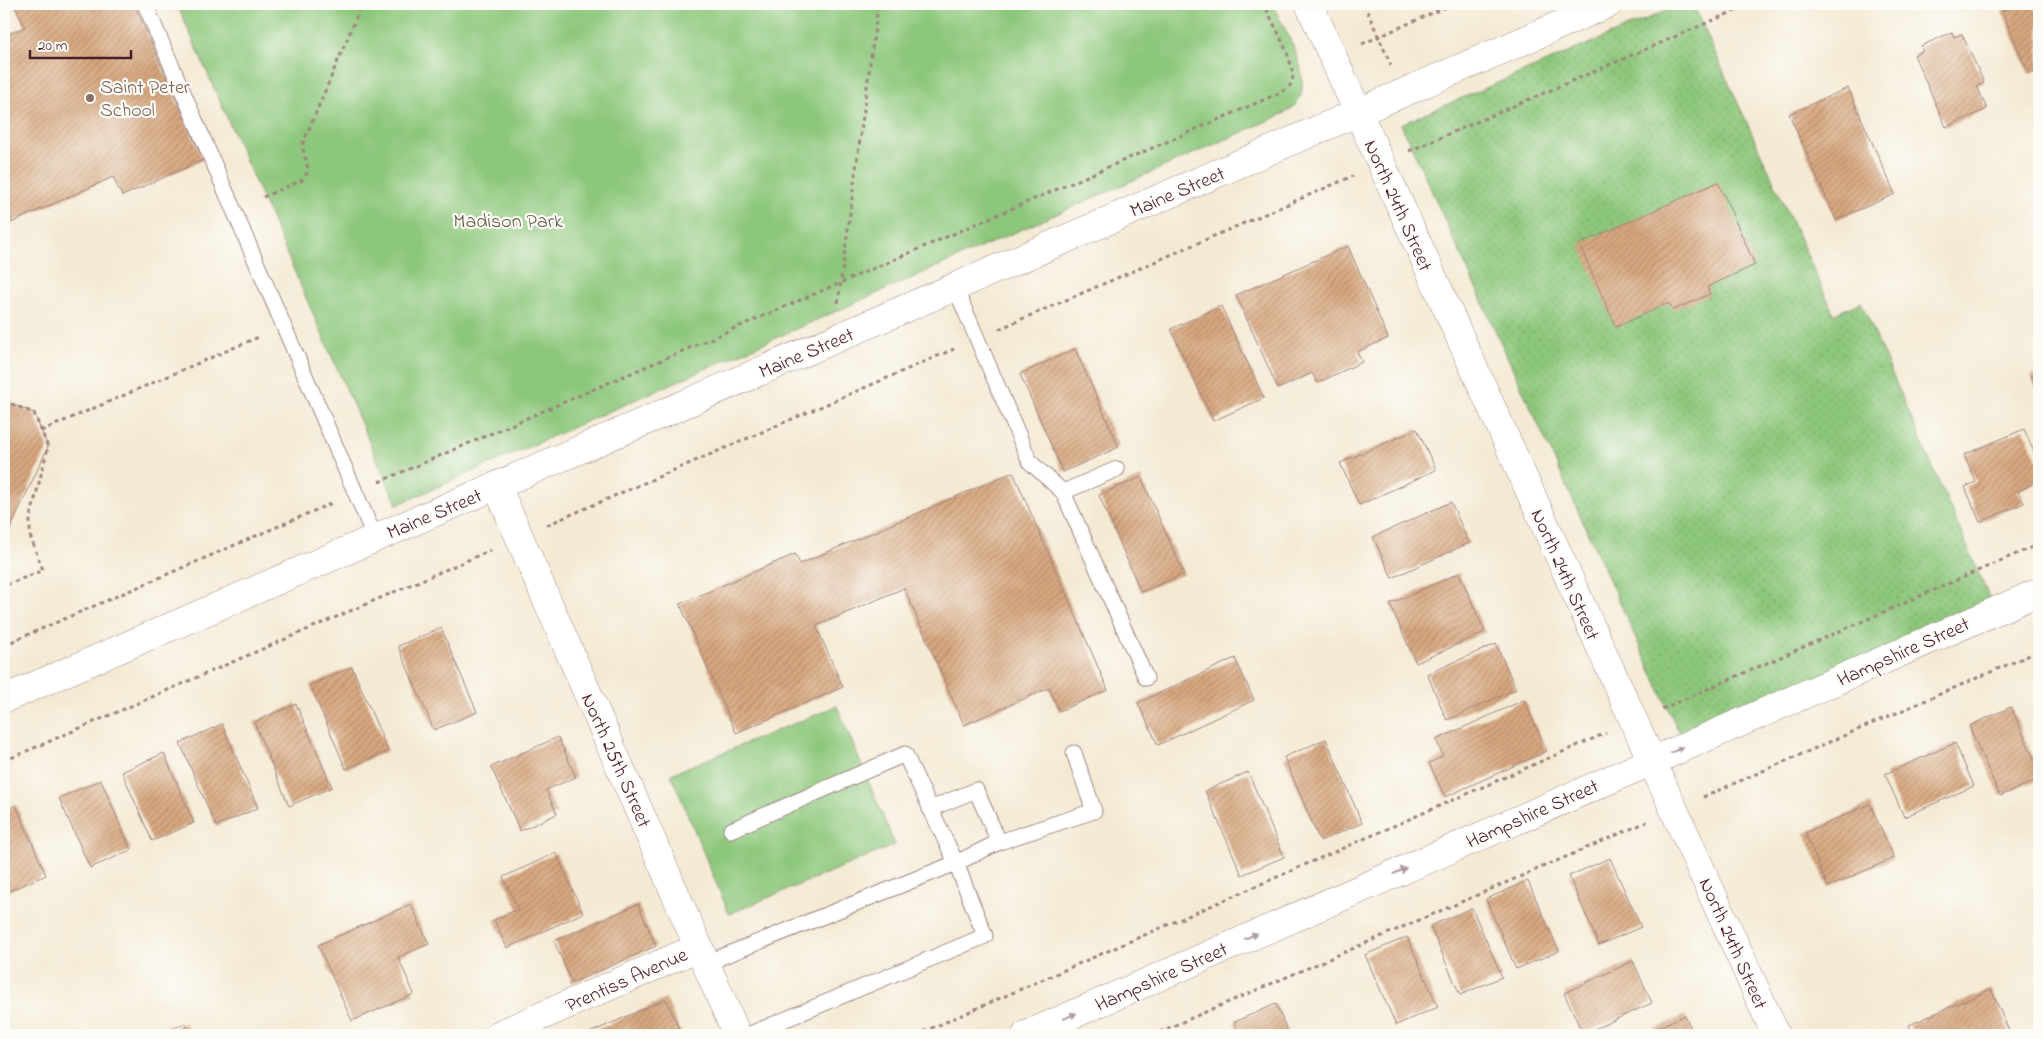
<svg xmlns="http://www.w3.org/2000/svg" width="2043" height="1039" viewBox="0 0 2043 1039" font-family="'Indie Flower',sans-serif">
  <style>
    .grass { fill: url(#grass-dots); stroke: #6c7353 }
    .park { fill: #8dc77b; stroke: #6c7353 }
    .building { fill: url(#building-hatch) }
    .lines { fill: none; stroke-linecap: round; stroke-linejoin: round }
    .service-casing { stroke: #9f8480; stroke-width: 17 }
    .minor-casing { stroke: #9f8480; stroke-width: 29 }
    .tertiary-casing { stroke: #9f8480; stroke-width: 29 }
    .secondary-casing { stroke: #9f8480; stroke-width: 29 }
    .path { stroke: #9f8480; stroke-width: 3; stroke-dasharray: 4 4; stroke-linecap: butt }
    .service { stroke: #fff; stroke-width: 15 }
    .minor { stroke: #fff; stroke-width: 28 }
    .tertiary { stroke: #fff; stroke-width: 28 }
    .secondary { stroke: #fff; stroke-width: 28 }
    .oneway { fill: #ae9aa0 }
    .education-dot { fill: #8d6e63; stroke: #fdfcf7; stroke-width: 2 }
    .labels { text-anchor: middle; stroke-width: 4.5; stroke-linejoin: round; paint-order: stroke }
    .education-label { font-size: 20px; fill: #785e54; stroke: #fdfcf7; text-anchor: start }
    .street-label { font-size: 20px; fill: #4a1f2b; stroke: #fdfcf7 }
    .park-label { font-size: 20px; fill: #615a47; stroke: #fdfcf7 }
  </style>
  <defs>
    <pattern id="grass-dots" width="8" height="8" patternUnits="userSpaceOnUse" patternTransform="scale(1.25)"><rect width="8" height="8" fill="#8dc77b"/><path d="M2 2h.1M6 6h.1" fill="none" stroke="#7baa6a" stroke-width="1.8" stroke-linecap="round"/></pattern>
    <pattern id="building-hatch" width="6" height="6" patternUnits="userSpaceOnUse" patternTransform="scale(1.25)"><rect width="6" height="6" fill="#d8a87f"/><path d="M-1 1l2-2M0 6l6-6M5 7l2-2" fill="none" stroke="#b18868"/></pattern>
  </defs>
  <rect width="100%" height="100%" fill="#fdfcf7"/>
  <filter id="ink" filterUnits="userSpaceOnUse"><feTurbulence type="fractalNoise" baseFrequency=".02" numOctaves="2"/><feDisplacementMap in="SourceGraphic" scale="10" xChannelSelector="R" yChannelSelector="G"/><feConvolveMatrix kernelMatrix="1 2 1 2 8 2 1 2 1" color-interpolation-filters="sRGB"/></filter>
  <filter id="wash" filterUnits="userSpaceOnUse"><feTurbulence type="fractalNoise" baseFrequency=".0096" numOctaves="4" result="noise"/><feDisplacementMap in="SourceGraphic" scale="20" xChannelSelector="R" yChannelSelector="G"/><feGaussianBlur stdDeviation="1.12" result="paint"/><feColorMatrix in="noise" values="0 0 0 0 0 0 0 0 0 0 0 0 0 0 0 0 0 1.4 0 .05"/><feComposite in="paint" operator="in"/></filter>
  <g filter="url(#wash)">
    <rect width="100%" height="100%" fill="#f4ead4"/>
    <path class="grass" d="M1682 4H1693L1834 314 1861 302 1992 604 1682 739 1401 124Z"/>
    <g class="park">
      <path d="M177 4H1272C1284 28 1316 79 1296 104 1289 113 1273 118 1263 123L397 505Z"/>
      <path d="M837 706 895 845 729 914 671 774Z"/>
    </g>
    <g id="blocks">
      <g class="building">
        <path d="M14 4H134L203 160 122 196 113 177 4 226V36L25 27Z"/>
        <path d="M2018 4H2039V69L2029 74 2002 11Z"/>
        <path d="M1952 32 1954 37 1962 34 1984 83 1977 86 1987 109 1946 127 1914 55 1923 51 1921 46Z"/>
        <path d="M1848 88 1895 194 1836 220 1789 114Z"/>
        <path d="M1718 182 1755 265 1707 287 1710 294 1673 310 1669 303 1616 327 1579 244Z"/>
        <path d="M1348 246 1388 338 1357 352 1362 362 1317 383 1312 373 1278 389 1236 295Z"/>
        <path d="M1221 306 1264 398 1213 421 1171 329Z"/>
        <path d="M1075 349 1119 447 1063 472 1020 374Z"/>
        <path d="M2039 373V395L2031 376Z"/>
        <path d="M4 401 34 413 48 447 8 533 4 531Z"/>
        <path d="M1417 429 1436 470 1359 505 1340 463Z"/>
        <path d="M2024 429 2039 464V481L2018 491 2024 503 1980 522 1965 487 1976 482 1964 455Z"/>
        <path d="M1013 472 1108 690 1059 711 1049 688 964 725 904 588 816 626 843 687 736 733 680 604 795 554 800 564Z"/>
        <path d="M1141 477 1184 574 1141 592 1099 495Z"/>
        <path d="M1451 502 1469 543 1392 578 1373 537Z"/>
        <path d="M1459 573 1485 632 1416 663 1390 604Z"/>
        <path d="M441 628 477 712 434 730 398 646Z"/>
        <path d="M1496 644 1516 689 1447 720 1427 674Z"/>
        <path d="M1235 658 1254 700 1158 745 1138 703Z"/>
        <path d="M352 667 388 751 346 769 310 685Z"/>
        <path d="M1524 700 1547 751 1445 797 1429 763 1443 756 1436 740Z"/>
        <path d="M296 704 332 787 289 806 254 722Z"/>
        <path d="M2011 707 2039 770V779L2000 796 1969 726Z"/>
        <path d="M222 724 258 808 216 826 180 743Z"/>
        <path d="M558 737 576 777 546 790 557 814 520 831 491 767Z"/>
        <path d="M1326 739 1362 823 1320 841 1284 757Z"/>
        <path d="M1955 743 1974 786 1904 817 1885 774Z"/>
        <path d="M164 753 194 823 152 841 122 772Z"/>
        <path d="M1248 772 1284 857 1242 875 1205 791Z"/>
        <path d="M101 780 131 850 90 868 59 798Z"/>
        <path d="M1870 804 1894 858 1828 887 1805 833Z"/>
        <path d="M16 805 46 875 4 893V811Z"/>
        <path d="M556 853 583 913 507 948 494 920 518 909 503 877Z"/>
        <path d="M1610 858 1641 927 1599 945 1569 876Z"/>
        <path d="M1528 881 1559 951 1516 969 1486 899Z"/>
        <path d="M411 904 429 944 398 957 414 994 352 1021 318 945Z"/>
        <path d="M638 904 656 946 572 983 554 941Z"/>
        <path d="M1472 908 1502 977 1460 995 1430 926Z"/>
        <path d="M1407 937 1438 1007 1396 1025 1365 955Z"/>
        <path d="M1633 961 1652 1003 1583 1034 1564 993Z"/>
        <path d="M1991 989 2009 1031 2000 1035H1914L1909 1025Z"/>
        <path d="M666 999 682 1035H585Z"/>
        <path d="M1276 1004 1289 1035H1239L1234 1022Z"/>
        <path d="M1685 1015 1694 1035H1642Z"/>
        <path d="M185 1023 190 1035H156Z"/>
      </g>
    </g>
  </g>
  <g filter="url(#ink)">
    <use href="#blocks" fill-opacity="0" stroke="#9f8480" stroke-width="1"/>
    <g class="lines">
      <g class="service-casing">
        <g id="service">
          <path d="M145 4 375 538"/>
          <path d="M955 287 1030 462 1063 492 1146 678"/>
          <path d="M1063 492 1117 469"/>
          <path d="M999 842 1094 811 1074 753"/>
          <path d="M706 963 956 863 905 754 731 830"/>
          <path d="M748 1035 985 936 956 863 999 842 976 790 930 809"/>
        </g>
      </g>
      <g class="minor-casing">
        <g id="minor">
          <path d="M497 486 737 1035"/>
          <path d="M498 1035 699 947"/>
          <path d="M1026 1035 2039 592"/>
        </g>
      </g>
      <g class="tertiary-casing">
        <path id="tertiary" d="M4 699 1608 4"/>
      </g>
      <g class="secondary-casing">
        <path id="secondary" d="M1309 4 1776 1035"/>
      </g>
      <g class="path">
        <path d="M1364 4 1391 65"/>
        <path d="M1362 44 1453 4"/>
        <path d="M1409 151 1751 4"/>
        <path d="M263 197 302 180C315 167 301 158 303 143L362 4"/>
        <path d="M838 303 878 4"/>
        <path d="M999 329 1353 176"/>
        <path d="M4 401 34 413 48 447 30 519V536L43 570 4 586"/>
        <path d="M41 431 261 336"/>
        <path d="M379 482 1282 92C1284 90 1289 87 1291 84 1300 69 1271 20 1264 4"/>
        <path d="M547 525 954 349"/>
        <path d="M4 535 8 533"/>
        <path d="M4 645 332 503"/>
        <path d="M1662 709 2039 544"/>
        <path d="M4 761 491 550"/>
        <path d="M1703 797 2039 651"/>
        <path d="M916 1035 1606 733"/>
        <path d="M1152 1035 1647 822"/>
      </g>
      <use href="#service" class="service"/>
      <use href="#minor" class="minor"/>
      <use href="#tertiary" class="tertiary"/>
      <use href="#secondary" class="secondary"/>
    </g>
    <defs><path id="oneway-solid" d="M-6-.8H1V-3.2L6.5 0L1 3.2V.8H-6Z" transform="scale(1.25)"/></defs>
    <g class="oneway">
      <use href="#oneway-solid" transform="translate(1677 750) rotate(-24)"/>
      <use href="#oneway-solid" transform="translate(1400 871) rotate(-24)"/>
      <use href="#oneway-solid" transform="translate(1251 936) rotate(-24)"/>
      <use href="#oneway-solid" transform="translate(1070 1016) rotate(-24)"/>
    </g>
  </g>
  <circle class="education-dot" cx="90" cy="98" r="5"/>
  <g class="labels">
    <g class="education-label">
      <text x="100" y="93">Saint Peter<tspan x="100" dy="23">School</tspan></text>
    </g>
    <g class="street-label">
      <text transform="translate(1177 191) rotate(-23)" y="7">Maine Street</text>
      <text transform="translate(1399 205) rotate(66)" y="7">North 24th Street</text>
      <text transform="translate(806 352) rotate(-23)" y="7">Maine Street</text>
      <text transform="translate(434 513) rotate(-23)" y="7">Maine Street</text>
      <text transform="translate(1566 574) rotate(66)" y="7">North 24th Street</text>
      <text transform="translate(1903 651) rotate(-24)" y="7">Hampshire Street</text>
      <text transform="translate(617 760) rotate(66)" y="7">North 25th Street</text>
      <text transform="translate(1532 813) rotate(-24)" y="7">Hampshire Street</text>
      <text transform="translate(1734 943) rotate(66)" y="7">North 24th Street</text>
      <text transform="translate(1161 976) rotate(-24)" y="7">Hampshire Street</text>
      <text transform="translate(626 979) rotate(-24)" y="7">Prentiss Avenue</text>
    </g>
    <g class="park-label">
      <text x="508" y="227">Madison Park</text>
    </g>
  </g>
  <rect width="2043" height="1039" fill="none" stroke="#fdfcf7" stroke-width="20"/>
  <path d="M30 50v8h101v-8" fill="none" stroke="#4a1f2b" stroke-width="2.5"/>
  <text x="38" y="50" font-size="15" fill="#4a1f2b" stroke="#fdfcf7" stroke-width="4" paint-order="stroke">20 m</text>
</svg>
